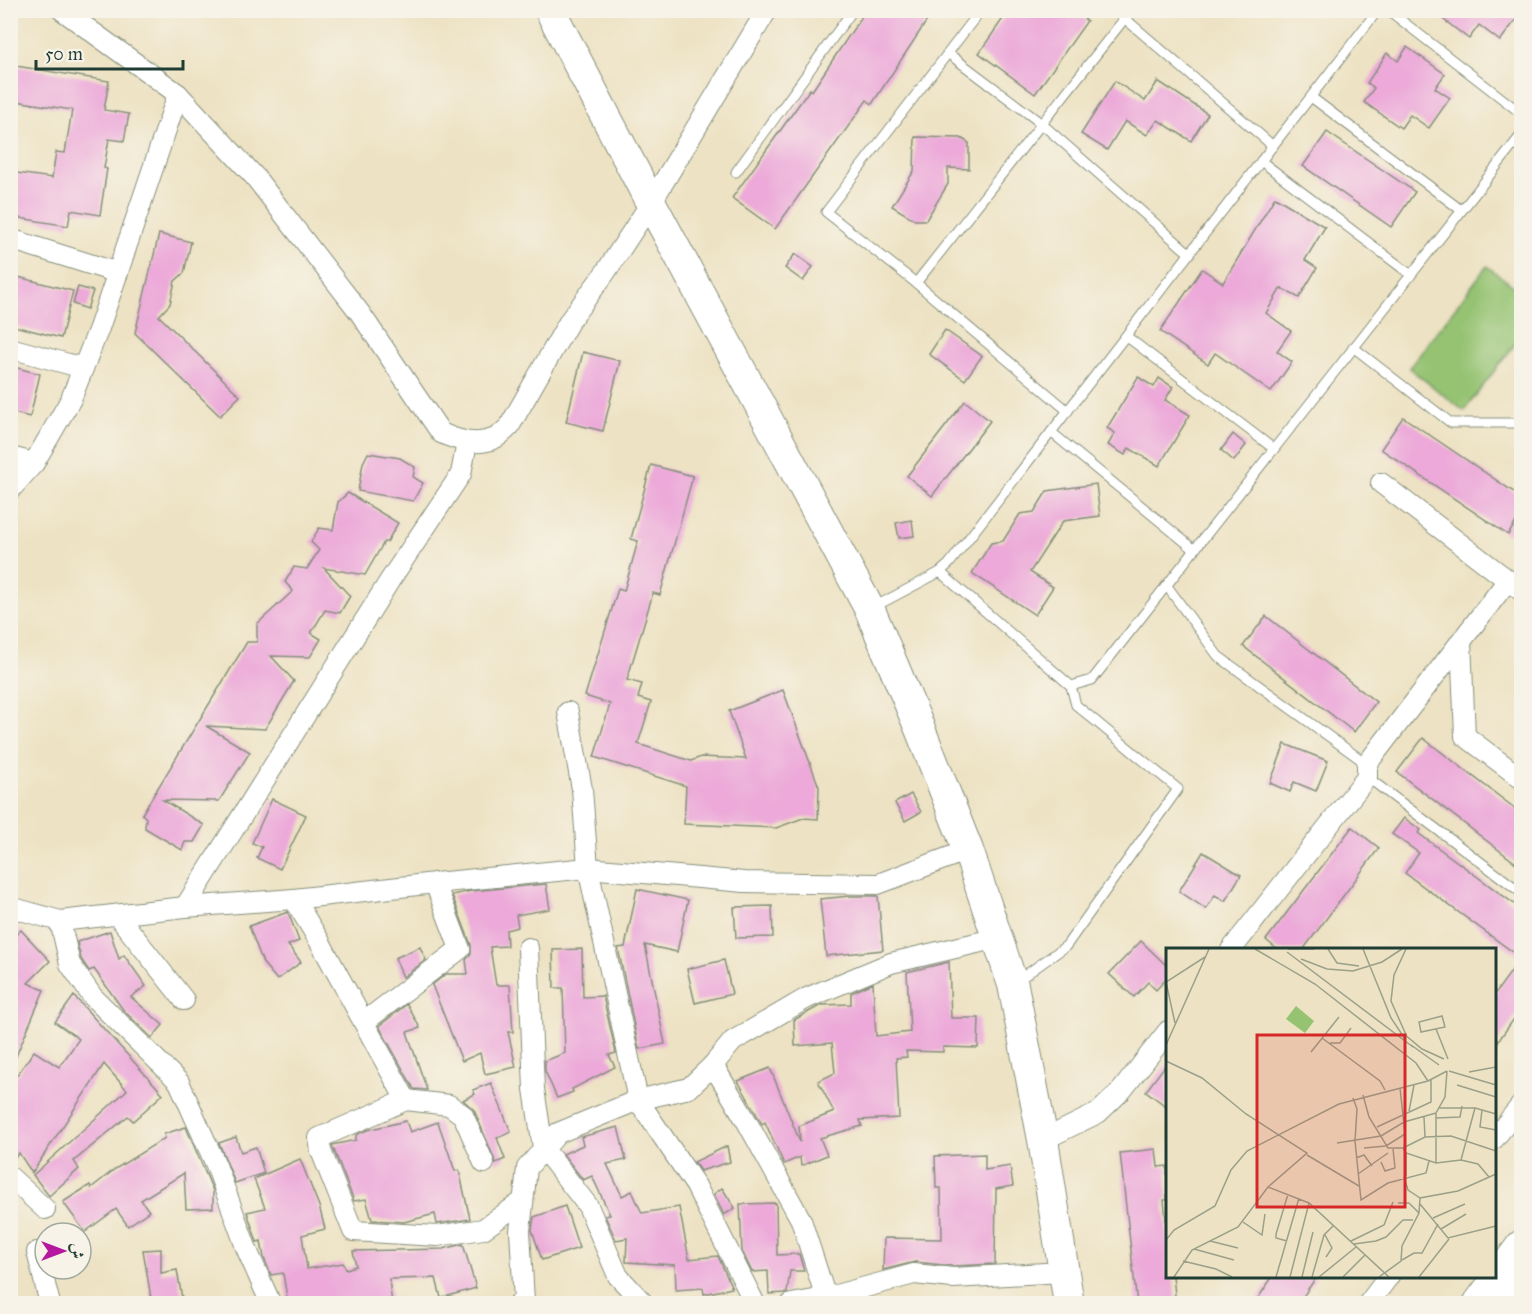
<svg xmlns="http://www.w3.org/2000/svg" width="1532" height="1314" viewBox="0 0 1532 1314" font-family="'IM FELL Great Primer',Amiri,serif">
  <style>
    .green { fill: #95c372; stroke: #5a8053; stroke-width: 1.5 }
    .building { fill: #eca9d9 }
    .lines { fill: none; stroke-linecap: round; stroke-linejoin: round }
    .service-casing { stroke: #86907c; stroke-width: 11 }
    .minor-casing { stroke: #86907c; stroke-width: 22 }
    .primary-casing { stroke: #86907c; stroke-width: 32 }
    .trunk-casing { stroke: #86907c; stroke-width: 34 }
    .service { stroke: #fff; stroke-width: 9 }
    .minor { stroke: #fff; stroke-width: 20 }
    .primary { stroke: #fff; stroke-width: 30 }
    .trunk { stroke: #fff; stroke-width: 32 }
    .inset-road { fill: none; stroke: #9ba08a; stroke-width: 1.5 }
    .view { fill: #d62828; fill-opacity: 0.15; stroke: #d62828; stroke-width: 3 }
    .inset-edge { fill: none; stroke: #1f3d34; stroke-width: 3 }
  </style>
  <rect width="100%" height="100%" fill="#f7f3e8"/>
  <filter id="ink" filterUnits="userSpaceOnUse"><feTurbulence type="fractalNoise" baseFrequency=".0167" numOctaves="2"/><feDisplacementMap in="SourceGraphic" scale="12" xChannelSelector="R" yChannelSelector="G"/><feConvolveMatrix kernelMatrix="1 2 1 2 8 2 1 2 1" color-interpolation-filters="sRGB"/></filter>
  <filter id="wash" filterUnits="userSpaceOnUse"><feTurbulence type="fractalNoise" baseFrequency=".008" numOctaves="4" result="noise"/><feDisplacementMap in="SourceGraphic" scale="24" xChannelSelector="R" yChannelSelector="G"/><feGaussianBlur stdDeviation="1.35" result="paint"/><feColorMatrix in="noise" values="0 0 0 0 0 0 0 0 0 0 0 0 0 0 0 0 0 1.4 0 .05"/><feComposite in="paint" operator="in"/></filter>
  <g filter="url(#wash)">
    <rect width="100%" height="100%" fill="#ede2c3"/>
    <path class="green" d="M1487 266 1521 292V336L1464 411 1409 368Z"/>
    <g id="blocks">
      <g class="building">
        <path d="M866 10H934L872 104 867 100 775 229 732 198 810 89 812 91Z"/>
        <path d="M1009 10H1073L1087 21 1035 94 979 53Z"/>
        <path d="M1431 10H1521V13L1500 41 1479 25 1469 39Z"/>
        <path d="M1407 47 1445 74 1435 88 1450 98 1429 128 1410 115 1401 128 1364 102 1374 88 1367 83 1387 53 1398 61Z"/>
        <path d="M10 65 109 81 104 110 129 114 124 141 109 139 104 168 107 169 100 215 71 210 68 226 13 217 15 201H10V172L52 178 56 152 65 153 72 110 10 100Z"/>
        <path d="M1115 81 1145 101 1158 81 1208 114 1191 141 1158 120 1147 135 1125 121 1107 150 1081 134Z"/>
        <path d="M1327 132 1415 192 1391 227 1303 166Z"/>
        <path d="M915 137 961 138 969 143V169L948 168V184L926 220H915L892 206 914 171Z"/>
        <path d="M1275 197 1325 227 1305 260 1317 268 1299 298 1281 288 1266 313 1291 331 1277 351 1292 362 1271 392 1215 353 1208 364 1160 331 1202 269 1223 283Z"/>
        <path d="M159 234 191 242 184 273 175 281 170 304 159 316 240 396 220 416 135 333Z"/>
        <path d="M795 254 813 267 803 281 785 268Z"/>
        <path d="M10 275 73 291 61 338 10 325Z"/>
        <path d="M78 287 93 291 87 309 73 304Z"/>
        <path d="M945 330 982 356 965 380 929 354Z"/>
        <path d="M583 352 620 361 603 431 566 422Z"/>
        <path d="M10 366 40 374 30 417 10 412Z"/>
        <path d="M1138 377 1154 387 1159 378 1173 387 1165 400 1190 415 1159 466 1129 448 1125 455 1108 445 1115 433 1107 428Z"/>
        <path d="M965 401 990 421 932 496 907 476Z"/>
        <path d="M1403 417 1521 497V514L1508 535 1381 449Z"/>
        <path d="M1233 434 1246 445 1234 461 1221 450Z"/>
        <path d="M368 453 400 458 415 467 413 477 423 483 413 501 358 491 363 463Z"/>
        <path d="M651 465 693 476 660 595 653 593 627 680 642 684 638 698 651 702 638 744 691 761 701 757 746 759 729 711 783 690 819 787 818 819 803 818 776 828 684 824 686 786 594 757 610 704 585 696 618 589 624 591 638 541 631 539Z"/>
        <path d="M1096 484 1100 516 1063 521 1030 572 1053 587 1035 615 972 573 991 543 1003 541 1020 514 1034 512 1047 491Z"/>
        <path d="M348 493 398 523 387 542H384L365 575 324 568 350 596 340 613 325 610 311 633 321 639 310 657 271 656 294 681 265 729 206 726 250 752 219 801 163 800 204 825 194 842H185L182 850 145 828 146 818 142 814 247 642H257V624L293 591 285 582 294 567 307 569 319 550 311 542 319 528 333 530 338 502Z"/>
        <path d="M912 520 914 536 899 538 896 523Z"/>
        <path d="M1266 616 1376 702 1354 732 1243 646Z"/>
        <path d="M1423 738 1521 813V867L1397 772Z"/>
        <path d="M1285 744 1328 761 1316 791 1294 782 1290 792 1270 783Z"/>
        <path d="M911 794 921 812 905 821 895 803Z"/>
        <path d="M272 799 306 815 280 869 257 858 262 847 252 843Z"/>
        <path d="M1404 818 1421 830 1418 833 1521 909V1009L1494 1047V995L1521 958 1405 873 1419 853 1392 834Z"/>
        <path d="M1352 827 1379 848 1303 950H1278L1266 940Z"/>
        <path d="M1203 852 1241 875 1225 901 1215 895 1206 909 1179 891Z"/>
        <path d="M546 884 550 909 516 915 518 927 506 930 507 946 490 947 496 985H510L513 1032H508L516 1067 485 1074 480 1053 462 1061 432 985 446 974H468L466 960 471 953V945L452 895 471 891Z"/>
        <path d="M637 889 688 900 677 952 645 945 665 1044 639 1049 618 948 625 947Z"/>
        <path d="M850 896H878L883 950 826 956 820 899Z"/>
        <path d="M772 906 773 937 736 938 734 907Z"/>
        <path d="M288 912 299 941 288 945 301 962 277 980 263 963 249 926Z"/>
        <path d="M21 930 50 961 28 983 44 990 11 1068 10 996 17 980 10 973V940Z"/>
        <path d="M110 931 119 959 124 955 146 986 131 997 163 1025 152 1038 124 1011 94 969 89 971 81 959 77 942Z"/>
        <path d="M1141 941 1167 966V978L1156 990 1148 982 1134 997 1109 974Z"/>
        <path d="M420 947 426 960 403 977 395 958Z"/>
        <path d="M582 949 583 997 603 996 616 1053 609 1055 615 1067 572 1089 573 1092 557 1098 545 1071V1061L565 1053 563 988H554L553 950Z"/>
        <path d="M724 960 732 994 695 1003 687 969Z"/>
        <path d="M949 962 951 1018H979L978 1048 943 1047V1052L906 1051 907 1057 896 1058 899 1118 860 1120 862 1126 820 1138 827 1155 801 1166 800 1157 784 1164 765 1122 762 1124 738 1081 770 1068 800 1142 799 1126 834 1112 818 1081 835 1073 832 1043 795 1046 794 1020 821 1005 851 1004V993L873 983 876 1036 910 1032 907 972Z"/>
        <path d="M74 996 163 1094 133 1121 128 1116 74 1161 79 1169 49 1196 33 1175 127 1090 104 1064 32 1173 19 1153 10 1163V1085L34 1051 59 1067 79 1039 55 1022Z"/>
        <path d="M407 1004 420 1028 407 1032 427 1090 414 1089 379 1026Z"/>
        <path d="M1167 1063V1107L1146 1091Z"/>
        <path d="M491 1083 511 1132 497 1138 505 1159 496 1163 474 1110 463 1100 475 1094 473 1090Z"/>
        <path d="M406 1121 410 1132 438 1122 455 1171 459 1170 470 1219 437 1224 435 1214 404 1222 372 1220 366 1199 354 1201 332 1145 356 1140V1135L367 1130Z"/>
        <path d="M186 1127 213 1191V1208L186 1209 184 1173 141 1200 149 1211 128 1226 116 1209 85 1232 63 1202 90 1185 91 1188 115 1169 165 1138 164 1134Z"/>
        <path d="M618 1127 626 1160 607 1164 622 1196 632 1191 642 1213 679 1207 689 1259 718 1256 732 1288 704 1294 703 1288 676 1290 675 1265 626 1262 627 1238 616 1240 605 1216 610 1215 592 1176 583 1180 563 1154 583 1145 581 1137Z"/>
        <path d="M236 1137 241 1152 256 1147 264 1173 235 1183 219 1143Z"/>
        <path d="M727 1146 730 1162 700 1171 694 1162Z"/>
        <path d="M1156 1149 1158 1167 1167 1166V1200H1164L1167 1230V1276H1173L1176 1304H1137L1120 1153Z"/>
        <path d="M985 1154V1170L1010 1166 1013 1186 996 1189 995 1264 953 1266 915 1262 883 1270 884 1238 942 1239 941 1188H936L935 1156Z"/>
        <path d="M300 1159 319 1206 325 1229 302 1235 307 1269 343 1263 346 1269 356 1266 353 1251 443 1249 463 1244 476 1288 441 1298 436 1278 389 1279 392 1304H323L322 1301 288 1304 283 1273 271 1275 264 1258 261 1241 257 1242 247 1212 265 1208 254 1179Z"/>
        <path d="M722 1188 735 1208 724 1215 714 1194Z"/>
        <path d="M776 1203 777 1255 799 1254 804 1271H790L787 1293 769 1294 768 1271 752 1272 742 1251 740 1204Z"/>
        <path d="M565 1206 579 1248 542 1260 532 1230 534 1217Z"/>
        <path d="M161 1249V1273L177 1270 183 1304H152L143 1250Z"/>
        <path d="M1273 1276H1317L1298 1304H1254Z"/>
      </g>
    </g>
  </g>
  <g filter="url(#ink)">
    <use href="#blocks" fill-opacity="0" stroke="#86907c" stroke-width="1.5"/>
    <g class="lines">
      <g class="service-casing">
        <g id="service">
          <path d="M981 10 826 212 916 283 1068 411"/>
          <path d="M1115 10 1273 146"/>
          <path d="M1388 10 1522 114"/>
          <path d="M949 54 1042 124 1190 254"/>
          <path d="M1311 97 1461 210"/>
          <path d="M1261 161 1410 274"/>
          <path d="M736 172 853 10"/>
          <path d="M916 283 1125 18"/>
          <path d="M1126 336 1274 449"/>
          <path d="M1353 347 1451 423H1522"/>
          <path d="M1051 432 1195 550"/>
          <path d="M940 572 1071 686 1092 680 1522 134"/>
          <path d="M1167 586 1218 656 1367 764"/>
          <path d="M874 607 940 572 949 564 1378 10"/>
          <path d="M1367 777 1522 893"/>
          <path d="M1017 981 1066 946 1178 789 1076 705 1071 686"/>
        </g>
      </g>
      <g class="minor-casing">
        <g id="minor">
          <path d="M62 10 178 94 255 177 360 313 441 433C456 440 476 446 493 439 499 437 504 431 509 427L570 320 605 273 651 203 767 10"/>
          <path d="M10 239 118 273"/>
          <path d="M10 348 83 368"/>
          <path d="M10 457 34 463"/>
          <path d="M1381 483 1522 591"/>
          <path d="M10 490 34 463 71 399 99 328 178 94"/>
          <path d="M1461 641 1465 736 1522 779"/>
          <path d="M568 712 582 789 588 868 638 1100 696 1186 755 1304"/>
          <path d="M294 899 320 942 406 1100"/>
          <path d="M10 907 60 921"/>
          <path d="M185 907 390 580 461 474 467 442"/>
          <path d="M118 916 184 1000"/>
          <path d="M528 948 534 1089 543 1148 588 1206 618 1276 644 1304"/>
          <path d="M1231 950 1367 777V764L1508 580"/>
          <path d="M364 1022 460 949 435 883"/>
          <path d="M713 1065 747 1122 801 1220 828 1304"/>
          <path d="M1494 1139 1522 1104"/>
          <path d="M1043 1140 1098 1113 1122 1090 1168 1031"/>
          <path d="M484 1163 463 1115 449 1105 406 1100 319 1138 321 1151 353 1231 437 1236 483 1229 523 1201"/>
          <path d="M10 1177 45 1209"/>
          <path d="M37 1252 50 1304"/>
          <path d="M271 1304 247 1250 216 1165 179 1082 92 996 70 964 60 921 185 907 294 899 435 883 588 868 744 882 878 884 968 850"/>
          <path d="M519 1304 524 1301 520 1231 527 1168 558 1133 638 1100 689 1088 713 1065 733 1041 807 998 891 963 998 938"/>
          <path d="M791 1304 825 1298 914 1274 953 1278 1063 1272"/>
          <path d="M1368 1304 1389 1276"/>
        </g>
      </g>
      <g class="primary-casing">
        <g id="primary">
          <path d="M550 10 651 203 870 610 920 729 968 850 1013 985 1043 1140 1069 1304"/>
          <path d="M1509 1304 1522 1294"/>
        </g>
      </g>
      <g class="trunk-casing">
        <path id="trunk" d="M1479 1304 1522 1246"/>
      </g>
      <use href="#service" class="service"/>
      <use href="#minor" class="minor"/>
      <use href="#primary" class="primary"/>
      <use href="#trunk" class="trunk"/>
    </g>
  </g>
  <g transform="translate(1166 948)">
    <rect width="330" height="330" fill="#ede2c3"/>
    <path d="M130 58 148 73 139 85 120 71Z" fill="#95c372"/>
    <path class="inset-road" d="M89 1 149 36 250 115 262 133M122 1H148M162 1 171 15 193 18M197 1 225 70 239 91M240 1 228 27 225 53 241 89M121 4 247 99M135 11 161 21 187 23 216 14 236 1M276 68 279 79 255 84 253 74ZM9 75 0 34 39 9M270 81 282 111M238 86 256 101 278 111M156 90 214 133 219 142M164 95H174L185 80M0 97 43 1M245 97 273 117M145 104 173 69M0 113 36 130 80 166 141 205 102 239 72 279 26 302 8 329M283 123 330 137M303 124 330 119M291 137 330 149M197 147 203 169 222 200H237L240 205 270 215 295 212 312 216 323 229M187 150 191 161 189 193 195 252 222 235 260 225 263 213M273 160H309M316 162 314 179 330 182M243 163 248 137M258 169 259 189M270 170 294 169 296 158M211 179 265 154V132M171 195 215 188 238 174 270 165M198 200 220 198 239 186 234 140M237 200 259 189 285 188 330 203M240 205V228M141 207 193 238M190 210 198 207 206 218M295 212 309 160 330 166M215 214 219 223 229 220 227 201M270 215V165L279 149 281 123M192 226 222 205M238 229 242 242 254 250M102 239 143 255 223 329M232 255H243L253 265M254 256 282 290 330 278M267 270 299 256M77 274 96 287 99 266M275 281 300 266M159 287 166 300 160 309M0 292 8 282 49 258 65 222 81 203 173 156 262 133 281 123M44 293 72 300M121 293 110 290V286L122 246M185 293 218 277 227 254M188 296 210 293 220 289 237 272H247M28 301 68 312M236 312 248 305H256L272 276M17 313 50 321 66 329M110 329 133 250M124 329 143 255M136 329 147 284M146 329 158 287 168 277M153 329 190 299M177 329 199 307M213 329 235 313 236 298 253 265 254 250 292 243 330 226M253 329 283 291"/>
    <path class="view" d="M91 87H239V259H91Z"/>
    <rect width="330" height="330" class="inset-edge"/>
  </g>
  <rect width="1532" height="1314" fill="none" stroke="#f7f3e8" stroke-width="36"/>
  <g transform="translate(63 1251) rotate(90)"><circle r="28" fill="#f7f3e8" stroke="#a1aaa0" stroke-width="1.5"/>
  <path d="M0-4.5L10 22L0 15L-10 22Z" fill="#b5179e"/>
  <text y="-9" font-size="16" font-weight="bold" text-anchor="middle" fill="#1f3d34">ش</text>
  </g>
  <path d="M36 60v9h147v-9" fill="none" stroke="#1f3d34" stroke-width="3"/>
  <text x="45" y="60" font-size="18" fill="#1f3d34" stroke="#f7f3e8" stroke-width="4.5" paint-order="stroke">50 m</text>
</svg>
